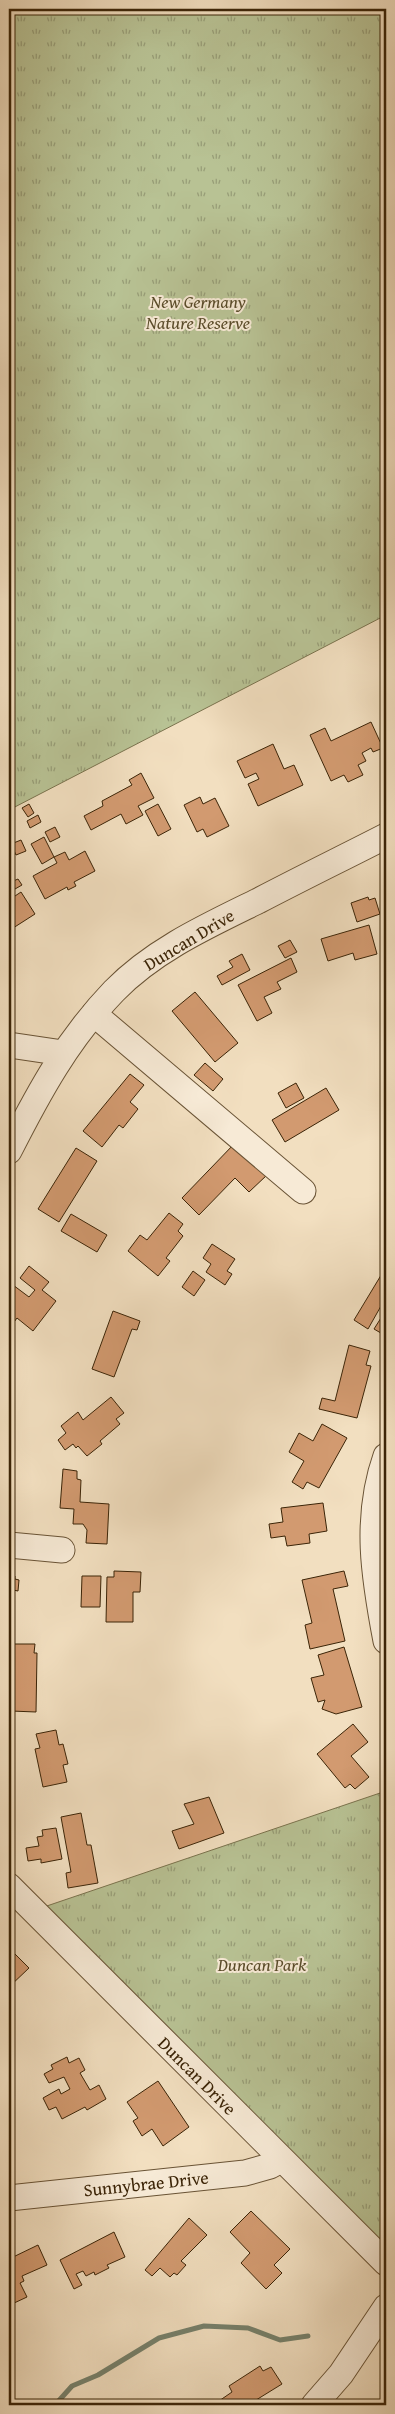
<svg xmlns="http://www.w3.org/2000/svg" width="395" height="2414" viewBox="0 0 395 2414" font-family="'Gentium Book Plus',serif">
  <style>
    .park { fill: url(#park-tufts); stroke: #7a734e }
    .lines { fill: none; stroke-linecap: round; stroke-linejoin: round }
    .stream { stroke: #75806b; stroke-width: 5 }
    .building { fill: #d29a70; stroke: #3b2407 }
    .minor-casing { stroke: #695335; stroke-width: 27 }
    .minor { stroke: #f7ead6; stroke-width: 25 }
    .labels { text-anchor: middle; stroke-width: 4; stroke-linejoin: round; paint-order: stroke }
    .park-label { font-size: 18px; font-style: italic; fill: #5a4c2a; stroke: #f7ead6 }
    .street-label { font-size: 18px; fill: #3b2407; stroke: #f7ead6 }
  </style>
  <defs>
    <pattern id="park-tufts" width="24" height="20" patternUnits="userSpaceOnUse" patternTransform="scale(1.25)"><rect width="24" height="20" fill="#b8c294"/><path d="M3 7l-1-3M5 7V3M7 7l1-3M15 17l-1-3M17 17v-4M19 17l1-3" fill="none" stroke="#979d77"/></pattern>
  </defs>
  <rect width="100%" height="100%" fill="#f2dfc0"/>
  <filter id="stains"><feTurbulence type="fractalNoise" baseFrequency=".004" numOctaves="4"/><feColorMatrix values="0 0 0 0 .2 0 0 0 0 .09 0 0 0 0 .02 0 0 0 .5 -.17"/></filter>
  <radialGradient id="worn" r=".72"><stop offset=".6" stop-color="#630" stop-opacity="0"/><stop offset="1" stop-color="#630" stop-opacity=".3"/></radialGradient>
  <g class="park">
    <path d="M9 9H386V615L9 810Z"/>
    <path d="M386 1791V2261L32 1911Z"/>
  </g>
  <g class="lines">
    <path class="stream" d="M55 2405 72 2386 98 2375 159 2338 204 2326 248 2328 280 2340 308 2336"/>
  </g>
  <g class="building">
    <path d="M371 722 383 748 373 752 371 748 362 753 366 761 358 765 363 775 348 782 344 775 331 781 310 735 325 728 331 741Z"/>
    <path d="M273 744 284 769 294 765 303 785 258 806 248 784 259 779 256 773 245 778 237 761Z"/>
    <path d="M141 773 154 798 138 806 143 815 126 824 121 814 91 830 84 816 103 806 102 801 132 785 129 780Z"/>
    <path d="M200 797 203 804 215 798 229 826 207 837 203 829 197 832 184 805Z"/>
    <path d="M29 804 34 813 28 817 22 808Z"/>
    <path d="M158 804 171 829 158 836 145 811Z"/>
    <path d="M38 815 41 822 30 828 27 821Z"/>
    <path d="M55 827 60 837 50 842 45 832Z"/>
    <path d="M44 837 54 857 42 864 31 844Z"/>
    <path d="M21 840 26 851 16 855 11 844Z"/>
    <path d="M85 851 95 871 74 882 76 886 68 890 67 887 45 899 33 876 57 863 54 857 65 852 69 860Z"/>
    <path d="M18 879 22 885 15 889 11 882Z"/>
    <path d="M21 892 35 914 10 930 13 934 9 937V900Z"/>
    <path d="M368 897 369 900 375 898 380 914 357 922 351 903Z"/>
    <path d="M369 925 377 954 355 960 353 953 328 961 321 939Z"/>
    <path d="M290 940 297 952 285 958 278 946Z"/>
    <path d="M242 954 250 970 222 985 217 976 233 967 229 961Z"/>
    <path d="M291 958 297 972 277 982 281 989 264 997 272 1013 257 1021 238 985Z"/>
    <path d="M195 992 238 1043 215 1062 172 1011Z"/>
    <path d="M205 1063 223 1079 213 1091 194 1075Z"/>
    <path d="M130 1074 144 1085 130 1102 138 1109 123 1128 119 1125 102 1147 83 1131Z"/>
    <path d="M296 1083 304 1098 286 1108 278 1093Z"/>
    <path d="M326 1088 339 1110 285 1142 272 1120Z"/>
    <path d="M235 1143 267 1175 249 1192 235 1178 199 1215 182 1198Z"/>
    <path d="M76 1148 97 1161 59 1222 38 1209Z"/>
    <path d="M169 1213 183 1224 178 1231 183 1236 166 1258 170 1261 158 1276 128 1251 140 1235 147 1240Z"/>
    <path d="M71 1214 107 1235 97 1252 61 1231Z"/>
    <path d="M212 1244 235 1259 227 1271 232 1274 225 1285 206 1272 211 1264 203 1258Z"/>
    <path d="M29 1266 49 1282 42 1290 56 1301 33 1331 17 1318 9 1329V1291L13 1285 29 1297 35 1290 20 1278Z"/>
    <path d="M386 1267V1336L374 1329 386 1310 381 1306 368 1329 354 1320Z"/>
    <path d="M193 1271 205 1280 194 1296 182 1287Z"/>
    <path d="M113 1311 140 1321 137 1330 132 1329 114 1377 92 1369Z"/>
    <path d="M349 1345 370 1351 366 1365 371 1366 357 1418 319 1409 322 1398 335 1401Z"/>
    <path d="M111 1397 124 1413 116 1419 120 1424 100 1441 102 1444 87 1456 78 1446 76 1448 73 1444 65 1450 58 1440 66 1433 61 1426 78 1412 83 1420Z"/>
    <path d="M322 1424 347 1438 319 1488 307 1482 303 1489 292 1482 304 1461 289 1452 299 1433 313 1441Z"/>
    <path d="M9 1460 13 1461 9 1484Z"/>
    <path d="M63 1469 77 1471V1479L81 1480 80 1502 109 1504 107 1544 86 1543 87 1530 83 1524H73L74 1509 60 1508Z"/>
    <path d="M323 1503 327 1531 309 1534 310 1543 287 1546 285 1536 271 1538 269 1524 283 1522 281 1508Z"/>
    <path d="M9 1561H14L13 1575 15 1576V1579L19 1580 18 1591 13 1590 11 1614H9Z"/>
    <path d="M114 1571 141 1572 140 1592H133V1622H106L107 1577H114Z"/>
    <path d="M344 1571 348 1586 333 1589 345 1641 310 1649 305 1625 312 1623 302 1580Z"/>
    <path d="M82 1576H101L100 1607H81Z"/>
    <path d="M14 1644H35L34 1653H37L36 1712 11 1711V1654H14Z"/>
    <path d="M344 1647 362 1707 336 1714 322 1709 325 1700 318 1702 311 1678 324 1675 318 1655Z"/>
    <path d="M353 1724 368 1742 351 1756 369 1777 355 1789 350 1784 345 1788 317 1754Z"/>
    <path d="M56 1730 59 1745 63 1744 68 1764 63 1765 67 1782 43 1787 35 1749 40 1748 36 1734Z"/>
    <path d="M209 1797 224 1833 179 1849 172 1831 194 1824 184 1804Z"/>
    <path d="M81 1813 87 1845H91L98 1883 68 1888 66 1873 71 1872 61 1817Z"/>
    <path d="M56 1828 62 1859 41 1863V1859L28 1861 26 1848 39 1846 37 1837 43 1836 42 1830Z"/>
    <path d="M12 1951 29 1968 9 1987V1954Z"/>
    <path d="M67 2057 69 2063 79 2058 85 2070 80 2073 90 2090 99 2085 106 2099 87 2110 85 2107 62 2119 56 2107 49 2110 43 2098 59 2089 61 2094 70 2089 64 2077 49 2083 44 2074 53 2069 51 2065Z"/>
    <path d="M158 2081 189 2127 163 2146 152 2129 142 2136 133 2121 138 2118 127 2102Z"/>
    <path d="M251 2211 290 2249 274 2265 282 2273 266 2289 241 2263 250 2253 230 2232Z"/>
    <path d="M189 2218 207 2235 181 2261 186 2265 177 2275 174 2273 170 2277 160 2268 152 2276 145 2270Z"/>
    <path d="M114 2232 125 2257 107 2265 109 2268 95 2275 94 2272 86 2276 83 2271 76 2274 82 2285 74 2289 60 2260Z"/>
    <path d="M38 2245 47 2265 22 2276 24 2281 20 2283 27 2297 12 2304 9 2297V2259Z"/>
    <path d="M260 2366 263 2371 271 2367 282 2384 248 2405H217L216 2403 232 2392 229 2386Z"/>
  </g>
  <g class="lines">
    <g class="minor-casing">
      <g id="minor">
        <path d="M94 1014 303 1191"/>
        <path d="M9 1045 63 1053"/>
        <path d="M9 1151C39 1092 67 1040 114 991 154 950 207 926 258 901 300 879 343 858 386 836"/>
        <path d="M386 1456C364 1518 374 1578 386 1641"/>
        <path d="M9 1545 62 1550"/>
        <path d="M9 1886 386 2263"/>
        <path d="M9 2198 245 2173 270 2166 281 2160"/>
        <path d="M314 2405 341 2374 386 2307"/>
      </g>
    </g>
    <use href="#minor" class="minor"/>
  </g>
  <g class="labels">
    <g class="park-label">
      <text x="198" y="308">New Germany<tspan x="198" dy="21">Nature Reserve</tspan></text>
      <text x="262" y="1971">Duncan Park</text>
    </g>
    <g class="street-label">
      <text transform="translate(189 940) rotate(-31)" y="6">Duncan Drive</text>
      <text transform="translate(197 2076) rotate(45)" y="6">Duncan Drive</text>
      <text transform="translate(146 2184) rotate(-6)" y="6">Sunnybrae Drive</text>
    </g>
  </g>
  <rect width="395" height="2414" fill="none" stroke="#f2dfc0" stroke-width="30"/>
  <rect x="10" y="10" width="375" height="2394" fill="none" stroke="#3b2407" stroke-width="2.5"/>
  <rect x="15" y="15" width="365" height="2384" fill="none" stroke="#3b2407"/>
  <rect width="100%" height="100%" filter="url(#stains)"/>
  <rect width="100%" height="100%" fill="url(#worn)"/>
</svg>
